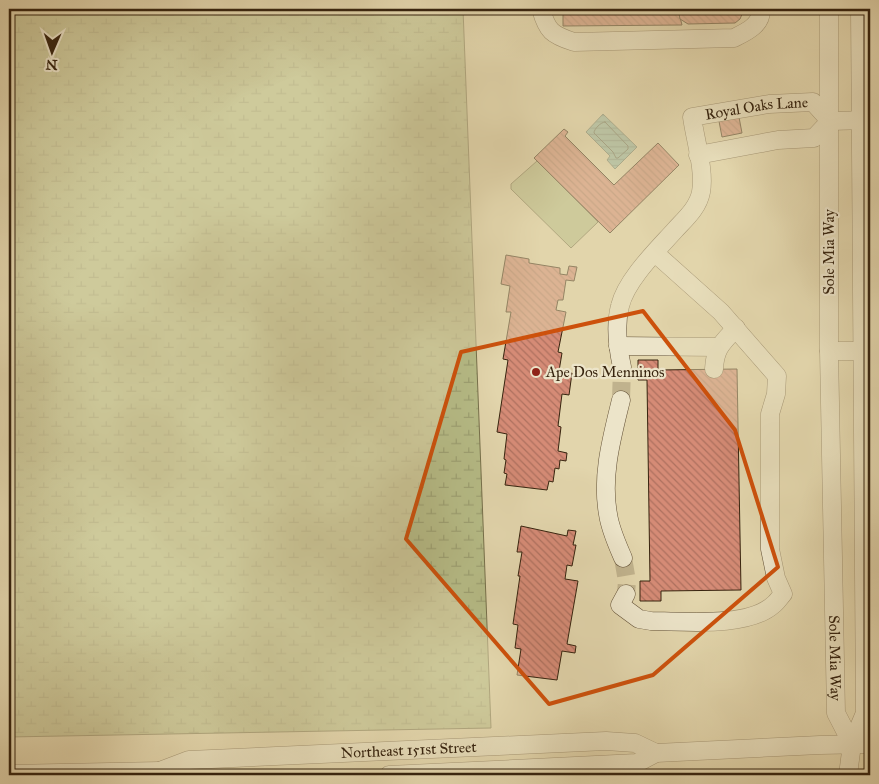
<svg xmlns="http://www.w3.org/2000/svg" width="879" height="784" viewBox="0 0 879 784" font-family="'IM FELL Great Primer',serif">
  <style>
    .wetland { fill: url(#wetland-marsh); stroke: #76704b }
    .pitch { fill: #b6bc87; stroke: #76704b }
    .water { fill: url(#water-rules); stroke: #707d69 }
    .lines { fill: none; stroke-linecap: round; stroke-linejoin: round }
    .shore { stroke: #666e5a; stroke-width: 1 }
    .building { fill: url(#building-back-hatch); stroke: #37240f }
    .minor-tunnel { stroke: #c0b28d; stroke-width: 18; stroke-dasharray: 18 9; stroke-linecap: butt }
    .minor-casing { stroke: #625036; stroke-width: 19 }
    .minor { stroke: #ece4c9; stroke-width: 18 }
    .marked { fill: none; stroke: #cd510c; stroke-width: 4; stroke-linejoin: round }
    .poi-dot { fill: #8f2418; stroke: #ece4c9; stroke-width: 2 }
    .labels { text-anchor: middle; stroke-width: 4.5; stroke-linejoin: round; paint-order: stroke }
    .street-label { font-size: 15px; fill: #37240f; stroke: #ece4c9 }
    .poi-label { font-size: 15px; fill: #37240f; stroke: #ece4c9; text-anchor: start }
  </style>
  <defs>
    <pattern id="wetland-marsh" width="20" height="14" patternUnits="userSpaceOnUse" patternTransform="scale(1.25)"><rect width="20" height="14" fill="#b6bc87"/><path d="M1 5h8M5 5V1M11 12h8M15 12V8" fill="none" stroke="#9da173"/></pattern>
    <pattern id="water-rules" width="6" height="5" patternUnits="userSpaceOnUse" patternTransform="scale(1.25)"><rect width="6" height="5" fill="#96b9a5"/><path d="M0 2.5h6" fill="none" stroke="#7b9685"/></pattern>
    <pattern id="building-back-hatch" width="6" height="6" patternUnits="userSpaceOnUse" patternTransform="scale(1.25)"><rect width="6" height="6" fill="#d58b76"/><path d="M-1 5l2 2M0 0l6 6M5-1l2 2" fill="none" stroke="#ae715f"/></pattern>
  </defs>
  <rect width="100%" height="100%" fill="#e2d5ac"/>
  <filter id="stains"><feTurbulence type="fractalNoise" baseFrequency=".004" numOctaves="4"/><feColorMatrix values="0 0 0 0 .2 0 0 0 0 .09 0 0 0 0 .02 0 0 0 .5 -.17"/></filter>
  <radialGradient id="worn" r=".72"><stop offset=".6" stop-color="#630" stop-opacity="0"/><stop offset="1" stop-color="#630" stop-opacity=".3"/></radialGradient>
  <path class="wetland" d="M9 9H463L491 728 9 737Z"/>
  <path class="pitch" d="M537 161 598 222 571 248 511 189V184Z"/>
  <path class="water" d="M603 114 637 147 615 169 607 160 610 156 586 132Z"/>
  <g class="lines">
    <path class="shore" d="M605 122 628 146V149L618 158H616L613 152 594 133C594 129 601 122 605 122Z"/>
  </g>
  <g class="building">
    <path d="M557 9H678L682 25 563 26V12H557Z"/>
    <path d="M678 9H743V12L740 19 735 23 688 24 680 19Z"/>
    <path d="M738 112 742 133 722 137 718 116Z"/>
    <path d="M564 129 568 132 565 136 614 185 658 143 679 165 610 233 534 158Z"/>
    <path d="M506 255 529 259V263L560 268V274L567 275 569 266 577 267 574 281 566 280 563 300H558L556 310 566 312 558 352 562 353 559 371 572 373 569 395 562 394 558 426 561 427 558 451 567 453 566 461 560 460 559 469 555 468 553 482 549 481 547 490 505 485 507 474 504 473 506 460 504 459 507 434 497 432 508 360 503 359 511 312H506L510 286 501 284Z"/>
    <path d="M638 360H658V370L737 369 741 590 661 591V601H640V581H650L647 380H638Z"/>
    <path d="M521 526 567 536 568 530 576 531 573 545H576L572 566 567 565 565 579 578 581 567 644 576 646 575 653 562 651 557 680 517 675 521 649 515 648 518 625 513 624 520 576H518L522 552H517Z"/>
  </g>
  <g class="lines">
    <g class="minor-tunnel">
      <path d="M621 400 622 367"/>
      <path d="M623 558 627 581 626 594"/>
    </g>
    <g class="minor-casing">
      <g id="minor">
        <path d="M541 9C547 31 552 35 574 42L734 38C746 32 762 25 761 9"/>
        <path id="s1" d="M829 9V351L836 713 852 744"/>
        <path d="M830 121 870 120"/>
        <path d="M698 155 778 140 814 138 830 121"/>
        <path d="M618 346 718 347"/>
        <path d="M829 351H870"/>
        <path id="s2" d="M622 367C618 349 615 325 620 306 626 280 657 250 675 230 685 219 698 208 701 192 705 171 695 139 692 117L769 104 813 102 830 121"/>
        <path d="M714 369C715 348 722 343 736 328"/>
        <path d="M621 400C612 437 601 476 608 514 610 529 617 544 623 558"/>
        <path d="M626 594 620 605 639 619 651 621C684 621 747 628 773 605 777 602 780 597 783 594L776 578 770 549V414L776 394 777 376 721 312 655 253"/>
        <path id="s3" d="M160 771 189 760 606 741 635 743 656 753"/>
        <path d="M9 774 160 771 170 774"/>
        <path d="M389 775 637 763 656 753 820 745 870 744"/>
        <path d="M848 775 852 744 865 713 860 9"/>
      </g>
    </g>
    <use href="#minor" class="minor"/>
  </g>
  <path d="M0 0H879V784H0ZM643 311 735 430 778 567 653 675 549 704 406 539 461 352Z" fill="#e2d5ac" fill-opacity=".55" fill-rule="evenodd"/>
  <path class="marked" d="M643 311 735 430 778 567 653 675 549 704 406 539 461 352Z"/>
  <circle class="poi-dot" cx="536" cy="372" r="5"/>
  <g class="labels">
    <g class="street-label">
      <text dy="5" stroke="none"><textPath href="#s2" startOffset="344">Royal Oaks Lane</textPath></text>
      <text transform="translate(829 252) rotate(-90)" y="5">Sole Mia Way</text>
      <text dy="5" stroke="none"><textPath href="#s1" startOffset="649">Sole Mia Way</textPath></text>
      <text dy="5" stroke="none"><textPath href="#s3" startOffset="251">Northeast 151st Street</textPath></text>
    </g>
    <g class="poi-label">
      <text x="546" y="377">Ape Dos Menninos</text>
    </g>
  </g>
  <rect width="879" height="784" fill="none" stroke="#e2d5ac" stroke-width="30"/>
  <rect x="10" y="10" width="859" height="764" fill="none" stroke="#37240f" stroke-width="2.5"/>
  <rect x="15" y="15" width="849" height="754" fill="none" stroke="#37240f"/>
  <g transform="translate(52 52) rotate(182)" stroke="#ece4c9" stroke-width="4" paint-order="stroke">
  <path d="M0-4L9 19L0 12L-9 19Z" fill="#37240f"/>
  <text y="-8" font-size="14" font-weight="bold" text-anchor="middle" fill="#37240f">N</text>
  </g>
  <rect width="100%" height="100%" filter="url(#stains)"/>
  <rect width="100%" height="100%" fill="url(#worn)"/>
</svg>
